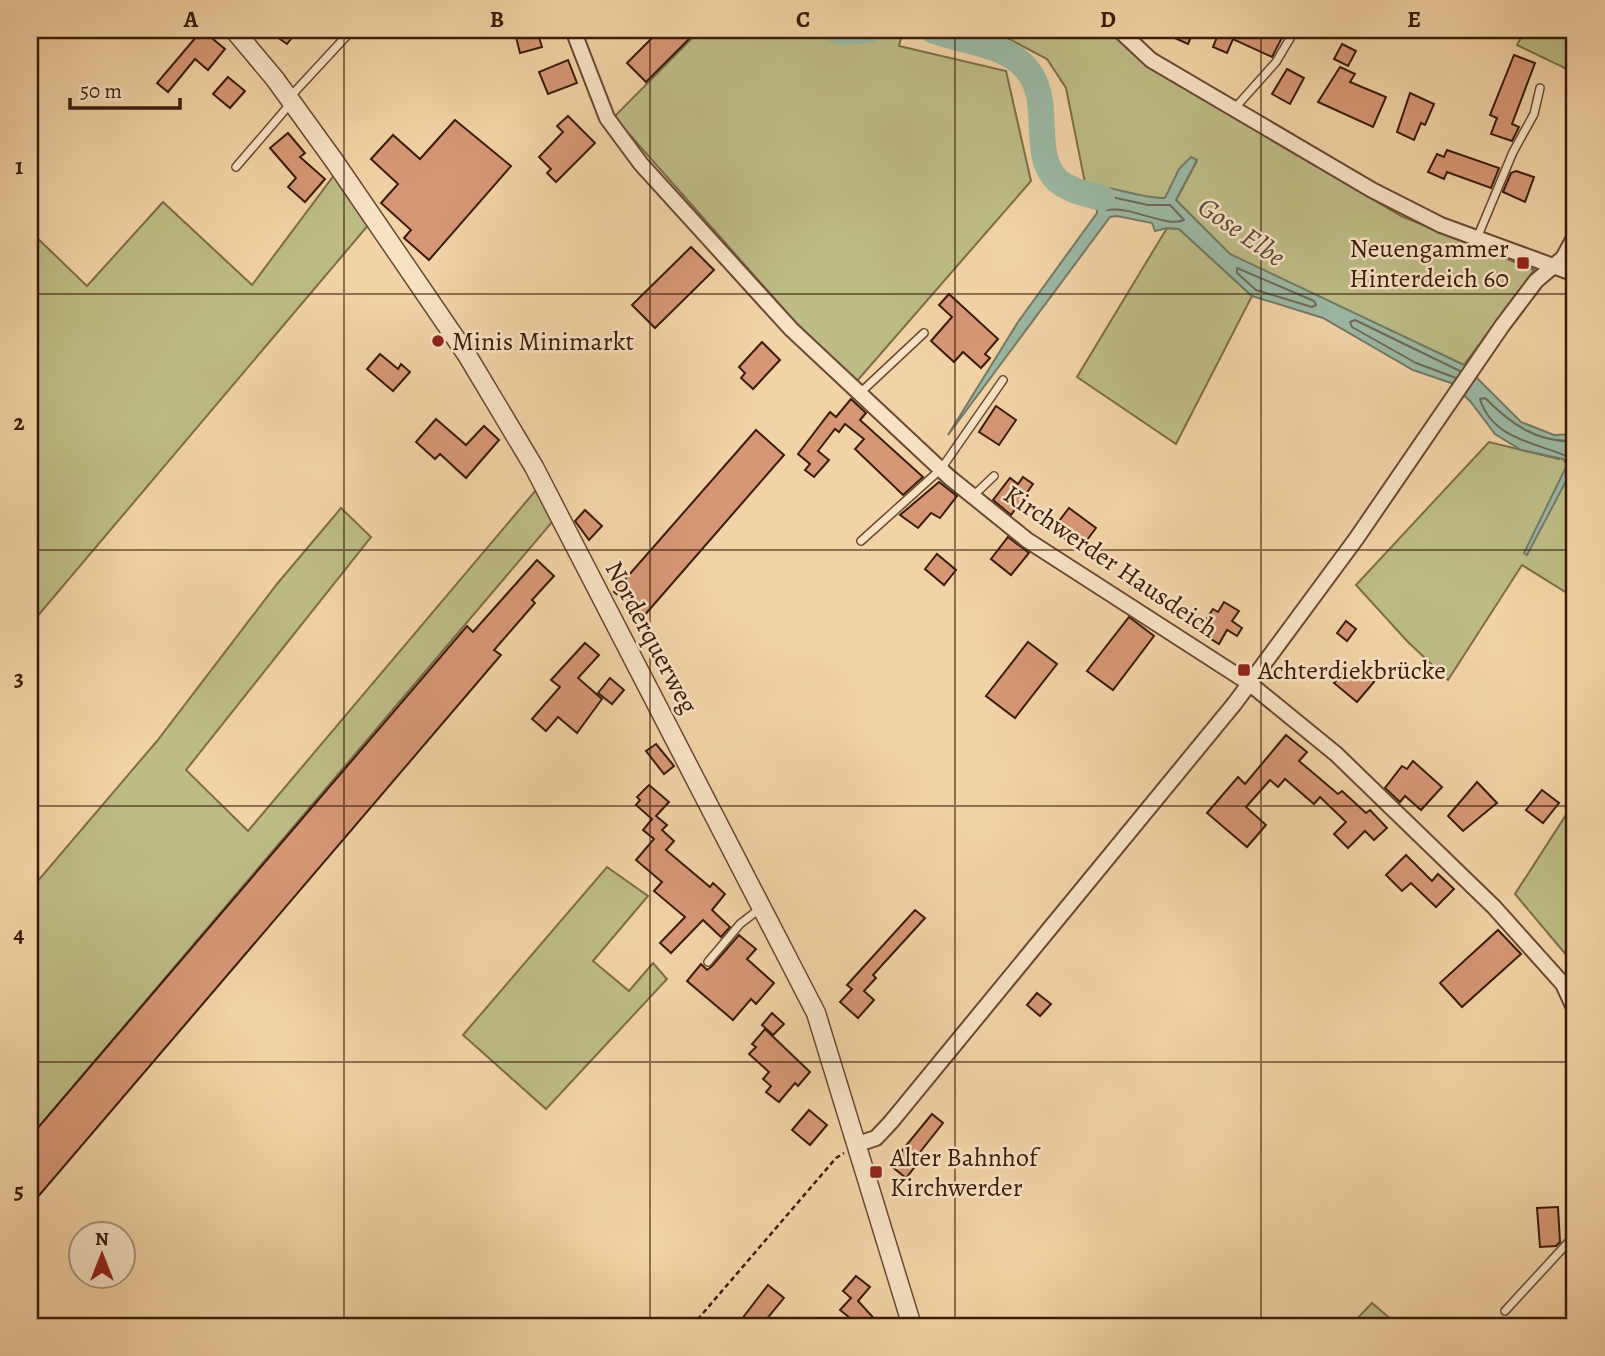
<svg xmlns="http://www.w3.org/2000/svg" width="1605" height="1356" viewBox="0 0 1605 1356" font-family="Alegreya,serif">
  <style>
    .green { fill: #bdbc85; stroke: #7c6c48; stroke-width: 2 }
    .water { fill: #9bb8a5; stroke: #757967; stroke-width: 2 }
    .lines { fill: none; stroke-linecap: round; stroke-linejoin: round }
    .shore { stroke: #6b6a58; stroke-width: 2 }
    .river { stroke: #9bb8a5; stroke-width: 26 }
    .building { fill: #d69775; stroke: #3b1b0a; stroke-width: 2 }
    .service-casing { stroke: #694931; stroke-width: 10 }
    .minor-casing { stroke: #694931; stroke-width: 18 }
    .tertiary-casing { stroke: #694931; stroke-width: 21 }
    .path { stroke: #3b1b0a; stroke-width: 2.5; stroke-dasharray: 5 3.5; stroke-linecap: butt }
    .service { stroke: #f7e2c4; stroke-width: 7 }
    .minor { stroke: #f7e2c4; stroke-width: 14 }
    .tertiary { stroke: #f7e2c4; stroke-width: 18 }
    .grid { fill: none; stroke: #3b1b0a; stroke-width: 2; stroke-opacity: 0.55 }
    .poi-dot { fill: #8f2418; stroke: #f7e2c4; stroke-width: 2.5 }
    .labels { text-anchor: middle; stroke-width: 5; stroke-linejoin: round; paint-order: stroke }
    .poi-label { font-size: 26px; fill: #3b1b0a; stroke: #f7e2c4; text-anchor: start }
    .street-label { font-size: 26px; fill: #3b1b0a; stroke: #f7e2c4 }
    .water-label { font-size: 28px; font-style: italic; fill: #584a38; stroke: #f7e2c4 }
    .neatline { fill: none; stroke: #3b1b0a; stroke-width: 2.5 }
    .grid-label { font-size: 23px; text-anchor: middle; font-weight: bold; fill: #3b1b0a }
  </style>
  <rect width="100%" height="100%" fill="#f2d3a5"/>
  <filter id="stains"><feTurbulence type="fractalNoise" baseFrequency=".00286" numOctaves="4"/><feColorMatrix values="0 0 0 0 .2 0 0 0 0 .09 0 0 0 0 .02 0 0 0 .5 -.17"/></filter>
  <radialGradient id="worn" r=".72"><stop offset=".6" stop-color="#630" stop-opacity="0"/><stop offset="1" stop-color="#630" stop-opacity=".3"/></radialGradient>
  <g class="green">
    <path d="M700 30H903L899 46 1006 71 1031 181 857 381 797 324 614 117Z"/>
    <path d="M992 30H1110L1143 62 1401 216 1534 270 1464 365 1230 255 1176 200 1197 161 1165 198H1149L1085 183 1066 88 1047 59Z"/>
    <path d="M1525 30H1575V77L1563 67 1517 45Z"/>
    <path d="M335 174 370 223 30 625V231L87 286 163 202 252 285Z"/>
    <path d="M1167 228 1179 229 1252 296 1176 444 1077 377Z"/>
    <path d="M1575 419V598L1522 565 1448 680 1407 641 1356 585 1489 442 1559 459Z"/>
    <path d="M536 490 553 521 30 1137V890L157 741 277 584 341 508 371 537 186 770 248 831Z"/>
    <path d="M1575 801V947L1568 957 1515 894Z"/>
    <path d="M607 867 648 896 593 961 629 991 653 963 667 979 546 1109 463 1035Z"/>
    <path d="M1372 1303 1399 1326H1350Z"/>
  </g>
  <path class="water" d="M1191 157 1197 160 1176 200 1230 254 1464 365 1521 422 1554 435 1575 434V464L1527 555 1524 553 1567 465 1563 459 1521 450 1495 434 1470 401 1451 383 1413 370 1323 318 1252 296 1179 229 1167 228 1155 231 1152 223 1117 216 1110 217 948 435 1018 322 1097 213V208L1068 187C1100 179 1132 198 1165 198L1179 169Z"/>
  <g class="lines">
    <g class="shore">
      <path d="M1098 194 1148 205H1170L1184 220C1166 228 1133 206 1107 210L1097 199Z"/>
      <path d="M1237 268 1314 301 1316 305 1312 307 1256 290 1237 273Z"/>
      <path d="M1456 378 1416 363 1352 327 1350 322 1355 320 1460 371"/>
      <path d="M1575 441C1537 443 1511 424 1485 398L1480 399C1493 442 1543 443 1575 460"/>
    </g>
    <g class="river">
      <path d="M836 30 847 32 869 30"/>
      <path d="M932 30C959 41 1000 43 1022 64 1057 97 1028 151 1057 180 1069 191 1088 194 1102 198"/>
    </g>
  </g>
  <g class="building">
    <path d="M202 30 225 49 208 70 195 59 168 92 157 83Z"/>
    <path d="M267 30H298L287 44Z"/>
    <path d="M660 30H698L646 82 627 63Z"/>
    <path d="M1157 30H1194L1188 44Z"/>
    <path d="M1214 30H1286L1272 57 1233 39 1227 53 1213 47 1219 32Z"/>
    <path d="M537 31 542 47 520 53 516 37Z"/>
    <path d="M1342 44 1356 51 1348 66 1334 59Z"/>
    <path d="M1514 55 1535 63 1512 124 1519 127 1512 141 1491 134 1497 118 1490 115Z"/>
    <path d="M568 60 577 83 548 94 539 72Z"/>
    <path d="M1340 67 1355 74 1350 82 1386 97 1373 127 1318 102Z"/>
    <path d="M1287 69 1304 78 1290 104 1272 94Z"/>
    <path d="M228 77 245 91 230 108 213 94Z"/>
    <path d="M1410 93 1434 104 1425 125 1421 123 1414 140 1397 132Z"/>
    <path d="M568 116 595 143 556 182 547 173 551 169 539 157 563 132 557 126Z"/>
    <path d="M455 120 511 166 429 260 404 238 411 230 381 203 398 184 371 159 393 135 420 159Z"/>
    <path d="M288 133 305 153 300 157 325 179 305 202 288 187 296 178 270 148Z"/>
    <path d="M1447 150 1499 168 1491 188 1447 172 1444 179 1428 172 1437 154 1444 157Z"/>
    <path d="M1516 171 1534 177 1525 202 1503 192 1511 173Z"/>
    <path d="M691 247 714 270 655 328 632 305Z"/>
    <path d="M949 294 998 339 985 354 990 358 981 368 963 352 954 362 931 341 952 317 939 305Z"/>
    <path d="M762 342 780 360 753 389 741 378 745 373 739 367Z"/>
    <path d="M380 354 398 369 401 364 410 372 393 391 367 369Z"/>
    <path d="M851 399 866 413 860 420 923 477 903 495 855 449 864 439 845 424 839 432 835 429 818 451 829 460 814 477 805 470 810 464 798 454 830 412 836 417Z"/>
    <path d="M996 406 1016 420 999 445 979 432Z"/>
    <path d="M436 419 466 445 484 426 499 440 466 478 440 454 435 459 416 442Z"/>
    <path d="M756 430 784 455 643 617 614 592Z"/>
    <path d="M1023 477 1033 484 1011 515 993 500 1010 478 1018 484Z"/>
    <path d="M939 482 957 496 940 518 931 513 918 528 900 515Z"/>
    <path d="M1069 508 1096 528 1084 544 1072 536 1068 541 1053 529Z"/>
    <path d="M585 510 602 526 589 540 575 521Z"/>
    <path d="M1008 537 1029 553 1011 575 991 559Z"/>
    <path d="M937 554 956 570 944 585 925 569Z"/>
    <path d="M537 560 554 576 532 600 535 603 494 650 501 655 30 1206V1137L467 626 473 632Z"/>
    <path d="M1224 602 1239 611 1232 621 1242 628 1237 636 1227 630 1219 644 1203 634 1211 621 1207 618 1213 609 1218 612Z"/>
    <path d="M1129 617 1154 636 1113 690 1087 671Z"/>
    <path d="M1346 621 1356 629 1347 641 1337 633Z"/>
    <path d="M1028 642 1057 664 1015 718 986 696Z"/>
    <path d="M585 643 599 655 578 678 602 699 577 733 558 717 546 731 532 719 560 687 551 680Z"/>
    <path d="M1347 668 1359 678 1363 673 1374 682 1357 702 1334 683Z"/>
    <path d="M610 678 624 690 612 704 598 693Z"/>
    <path d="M1286 735 1307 752 1299 761 1338 794 1342 791 1366 813 1370 810 1387 828 1374 840 1365 831 1348 848 1334 834 1346 822 1320 797 1314 804 1285 779 1278 787 1270 780 1246 807 1266 825 1247 847 1207 813 1238 777 1245 784Z"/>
    <path d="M656 744 674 766 664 774 646 751Z"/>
    <path d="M1413 761 1442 787 1421 810 1405 796 1400 802 1385 788 1402 766 1407 769Z"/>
    <path d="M1477 782 1497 803 1463 831 1448 816Z"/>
    <path d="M649 785 669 802 656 816 667 825 662 830 674 841 666 850 710 887 713 883 725 894 712 910 730 927 721 937 703 920 671 953 660 943 685 917 654 891 662 882 636 860 654 839 643 830 652 819 636 805 640 800 637 797Z"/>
    <path d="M1542 790 1559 803 1543 823 1526 810Z"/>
    <path d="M1406 855 1432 881 1438 874 1454 889 1436 907 1411 883 1402 891 1386 875Z"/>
    <path d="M915 910 925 918 873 975 876 978 864 991 874 1000 858 1018 840 1002 852 989 847 985Z"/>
    <path d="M1498 930 1521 954 1462 1007 1440 983Z"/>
    <path d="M739 935 756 949 747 959 774 983 756 1004 751 999 733 1020 687 981 701 964 707 970 712 966Z"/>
    <path d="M1037 993 1051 1004 1040 1016 1027 1005Z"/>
    <path d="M772 1013 784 1024 773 1035 762 1025Z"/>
    <path d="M765 1029 810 1072 798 1086 795 1083 779 1102 766 1092 771 1086 763 1079 769 1072 749 1054 756 1047 752 1044Z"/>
    <path d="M809 1110 827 1125 810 1145 792 1130Z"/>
    <path d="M932 1114 943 1123 917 1156 921 1159 906 1178 890 1165Z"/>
    <path d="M1558 1207 1560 1242 1556 1246 1540 1247 1537 1208Z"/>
    <path d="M856 1276 870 1287 858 1301 881 1326H860L840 1310 851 1298 843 1291Z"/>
    <path d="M768 1285 784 1298 761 1326H749L741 1320Z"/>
  </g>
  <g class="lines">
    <g class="service-casing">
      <g id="service">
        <path d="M289 98 352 30"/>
        <path d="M1234 109 1276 62 1295 30"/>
        <path d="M236 167 291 103"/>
        <path d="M1477 238 1513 152 1534 114 1540 88"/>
        <path d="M860 393 924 333"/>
        <path d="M973 496 994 476"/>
        <path d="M861 541 941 469 1003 380"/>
        <path d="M708 962 740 924 762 907"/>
        <path d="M1505 1311 1575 1235"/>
      </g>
    </g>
    <g class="minor-casing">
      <g id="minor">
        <path d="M573 30 607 118 641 164 791 329 949 477 1027 540 1249 683 1336 754 1494 907 1563 984 1575 1010"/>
        <path d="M1119 30 1151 60 1372 190 1441 225 1575 274"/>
        <path d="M858 1144 876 1138 891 1122 1235 703 1356 539 1502 326 1536 281 1563 258 1575 236"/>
      </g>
    </g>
    <g class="tertiary-casing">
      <path id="tertiary" d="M234 30 275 79 335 162 467 355 534 467 816 1013 912 1326"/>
    </g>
    <path class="path" d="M692 1326 836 1158 844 1153"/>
    <use href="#service" class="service"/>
    <use href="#minor" class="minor"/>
    <use href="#tertiary" class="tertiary"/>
  </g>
  <path class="grid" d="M344 30V1326M650 30V1326M955 30V1326M1261 30V1326M30 294H1575M30 550H1575M30 806H1575M30 1062H1575"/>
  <g class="poi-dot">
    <rect x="1516" y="256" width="14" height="14" rx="3.5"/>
    <circle cx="438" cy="341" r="7"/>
    <rect x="1237" y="663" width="14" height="14" rx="3.5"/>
    <rect x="869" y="1165" width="14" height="14" rx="3.5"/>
  </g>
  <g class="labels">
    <g class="poi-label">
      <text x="1509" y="257" text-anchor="end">Neuengammer<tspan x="1509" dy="30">Hinterdeich 60</tspan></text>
      <text x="452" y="350">Minis Minimarkt</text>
      <text x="1258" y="679">Achterdiekbrücke</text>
      <text x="890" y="1166">Alter Bahnhof<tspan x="890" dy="30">Kirchwerder</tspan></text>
    </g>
    <g class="street-label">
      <text transform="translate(1111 561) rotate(34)" y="9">Kirchwerder Hausdeich</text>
      <text transform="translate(652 637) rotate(62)" y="9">Norderquerweg</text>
    </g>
    <g class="water-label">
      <text transform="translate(1242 231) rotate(35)" y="10">Gose Elbe</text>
    </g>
  </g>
  <rect width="1605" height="1356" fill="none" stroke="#f2d3a5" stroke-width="77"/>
  <g transform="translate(102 1255)"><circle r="33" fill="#f7e2c4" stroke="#ac927a" stroke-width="2"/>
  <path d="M0-5L12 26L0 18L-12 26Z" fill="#8f2418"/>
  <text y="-10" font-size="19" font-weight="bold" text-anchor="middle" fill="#3b1b0a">N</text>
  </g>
  <path d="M70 98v10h110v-10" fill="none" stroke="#3b1b0a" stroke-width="3.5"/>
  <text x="80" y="98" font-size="21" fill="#3b1b0a" stroke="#f7e2c4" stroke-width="5" paint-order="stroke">50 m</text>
  <rect x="38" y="38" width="1528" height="1280" class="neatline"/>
  <g class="grid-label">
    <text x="191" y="27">A</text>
    <text x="497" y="27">B</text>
    <text x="803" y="27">C</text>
    <text x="1108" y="27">D</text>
    <text x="1414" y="27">E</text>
    <text x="19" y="174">1</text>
    <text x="19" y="430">2</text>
    <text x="19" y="686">3</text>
    <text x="19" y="942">4</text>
    <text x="19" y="1198">5</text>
  </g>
  <rect width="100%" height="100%" filter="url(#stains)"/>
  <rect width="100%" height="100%" fill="url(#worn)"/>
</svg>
